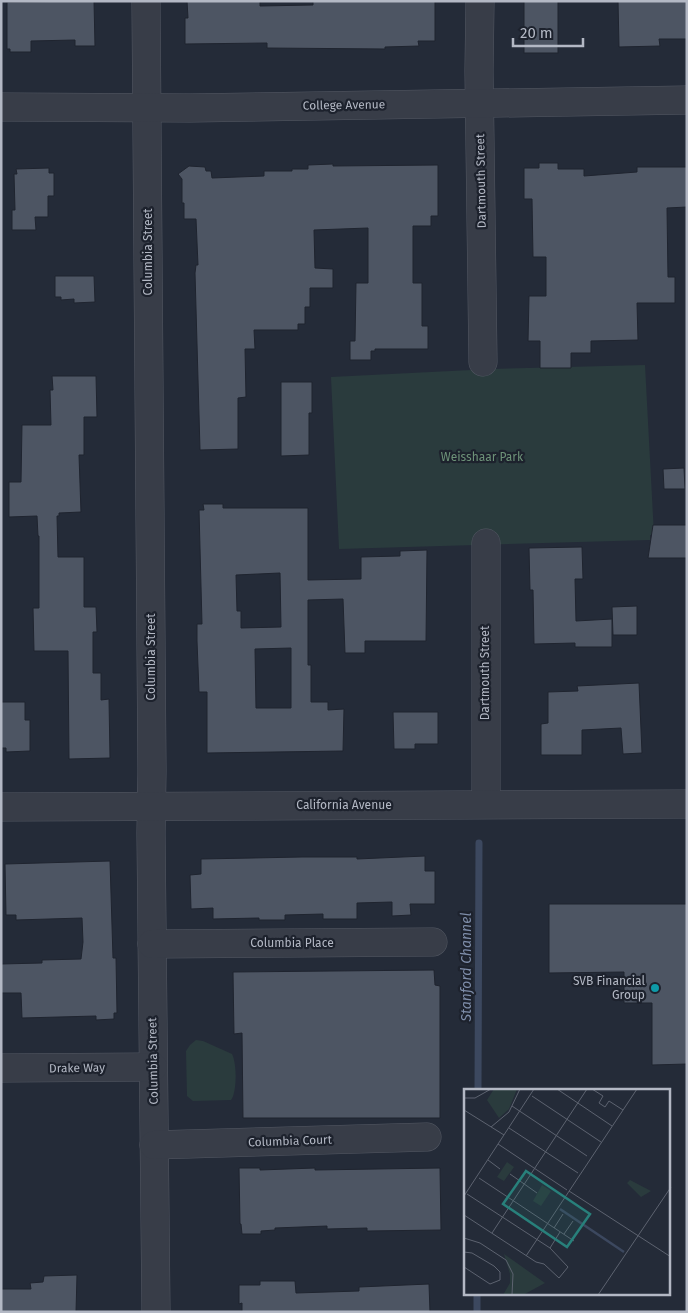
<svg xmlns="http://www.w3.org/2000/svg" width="688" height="1313" viewBox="0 0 688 1313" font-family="'Fira Sans',sans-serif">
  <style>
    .green { fill: #2a3b3d }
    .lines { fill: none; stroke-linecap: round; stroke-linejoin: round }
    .stream { stroke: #3c485f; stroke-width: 7 }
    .building { fill: #4d5563; stroke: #1f242f; fill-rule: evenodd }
    .minor-casing { stroke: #535863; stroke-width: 29 }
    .minor { stroke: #383d48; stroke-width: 28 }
    .culture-dot { fill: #0f9aa8; stroke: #1d222d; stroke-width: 2 }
    .labels { text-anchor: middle; stroke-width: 4.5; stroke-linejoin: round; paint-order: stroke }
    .street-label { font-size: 12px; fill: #b3b8c4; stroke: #1d222d }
    .park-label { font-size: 12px; fill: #6d9278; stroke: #1d222d }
    .poi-label { font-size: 12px; fill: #b3b8c4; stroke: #1d222d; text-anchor: end }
    .water-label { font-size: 14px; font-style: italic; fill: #7e8da9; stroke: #1d222d }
    .inset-river { fill: none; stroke: #3c485f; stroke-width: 2.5 }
    .inset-road { fill: none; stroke: #5d6370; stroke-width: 1 }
    .view { fill: #28807b; fill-opacity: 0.15; stroke: #28807b; stroke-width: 2.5 }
    .inset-edge { fill: none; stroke: #b3b8c4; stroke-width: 2.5 }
  </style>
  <rect width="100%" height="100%" fill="#242b38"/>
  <g class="green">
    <path d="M645 365 654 535H650V540L339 549 331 377 491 369Z"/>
    <path d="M196 1040 203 1041 232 1054C237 1064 237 1092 231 1100L193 1101 187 1096 186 1051 190 1045Z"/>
  </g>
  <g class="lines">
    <g class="stream">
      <path d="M478 1090 479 843"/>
      <path d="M477 1294V1312"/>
    </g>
  </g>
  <g class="building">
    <path d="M94 1 95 46H75V40L31 41V52H10V49H7V2Z"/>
    <path d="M187 1H260V6L313 5V1H435V41H418L419 46 385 47V49L267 48V43L185 44V18H188Z"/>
    <rect x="524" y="1" width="34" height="52"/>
    <path d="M618 1H687V39H659L660 46 619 47Z"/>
    <path d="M539 163H558V169H584V176L637 172V167H687V207L667 208 668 277H675V303H637L638 340 591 341V353H571V368H540V341H528L529 296H546V257H533L532 199H524V168H539Z"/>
    <path d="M333 164V166L438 165V216H431V226H413V283H422V326H428V349H375V351H371V360H350V341H355L356 283H368V228L314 230 315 268 333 269V288H310V307H305V324H298V330H254L255 349H245L246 397 238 398V449L200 450 195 273 196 265H198L196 219H184V203H182V179L178 174 189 166 205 167 206 171H211L212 178 264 176V171H292V169H308V165Z"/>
    <path d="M49 168V173H54V196H48V217H35L36 230H12V210H15L14 174H17L16 169Z"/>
    <path d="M55 276H94L95 302 74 303V299L61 300V297H55Z"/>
    <path d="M52 376H96L97 417H84V455H79L81 512 59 513V516H57L58 557H84V607H96L97 632H93V673H101V700L109 699 110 758 69 759 68 651H34L33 608H39V536H38L37 516 9 517V482H21L22 425H51L50 390H53Z"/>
    <path d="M281 382H312V413H309V455L281 456Z"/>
    <path d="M684 468 685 489H664L663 469Z"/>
    <path d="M203 504H223V508H308V580L361 579V557L400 556V551L427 550 426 641H365V653H345L343 599 308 600V665H311V702H328V710L344 709 343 751 207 753V692H199L197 641V624H202L199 510H204ZM280 573 281 627 241 628V611H237L236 575ZM291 648V708H256L255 649Z"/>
    <path d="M653 525H687V558H648Z"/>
    <path d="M582 547 583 579H575L576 621 612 619V647H575V643L534 644 533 590H530L529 548Z"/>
    <path d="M637 606V635H613L612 607Z"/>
    <path d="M639 683 642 753 623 754 621 728 582 730V755H541V724L548 723V692L578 691 577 686Z"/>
    <path d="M1 702H25V720H30V751L6 752V748H1Z"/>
    <path d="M393 712H438V744H415V749H394Z"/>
    <path d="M425 856V871H435V904H410L411 915 392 916V902L357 903V919H323V914L285 915V920H259V918L213 919V908L191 909 190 875 201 874V859L302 857H357V859Z"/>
    <path d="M110 861 113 958H116L117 1013H114V1019L96 1020V1016L22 1018 21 993H1V964L42 963V960L81 959 83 942 82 918 16 920V915H6L5 864Z"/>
    <path d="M549 904H687V1064L652 1065V1003H624V972L549 973Z"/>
    <path d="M434 970 435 985 440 986V1118H243L242 1033 234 1034 233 972Z"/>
    <path d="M239 1168H260V1170L315 1168V1170L440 1168 441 1230 367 1231V1228L327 1229V1226L275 1228V1230L261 1231V1234H242L241 1224H240Z"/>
    <path d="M77 1275 76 1312H1V1289H31L30 1283 43 1282 44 1276Z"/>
    <path d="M260 1281H295L296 1293 359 1291V1287L429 1284 430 1312H242V1303L239 1304V1285H260Z"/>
  </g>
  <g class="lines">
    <g class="minor-casing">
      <g id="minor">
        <path d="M146 1 152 771 151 833 156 1312"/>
        <path d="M480 1 479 71 483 362"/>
        <path d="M1 107 190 108 687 100"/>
        <path d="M486 804V543"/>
        <path d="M1 807 687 804"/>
        <path d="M152 944 433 942"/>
        <path d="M1 1068 153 1067"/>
        <path d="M154 1145 427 1137"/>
      </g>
    </g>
    <use href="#minor" class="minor"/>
  </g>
  <circle class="culture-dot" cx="655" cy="988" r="5"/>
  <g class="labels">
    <g class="street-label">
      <text transform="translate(344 105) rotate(-1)" y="4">College Avenue</text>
      <text transform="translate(481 181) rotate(-91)" y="4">Dartmouth Street</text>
      <text transform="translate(148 252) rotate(-90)" y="4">Columbia Street</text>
      <text transform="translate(151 657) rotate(-90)" y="4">Columbia Street</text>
      <text transform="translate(485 673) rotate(-90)" y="4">Dartmouth Street</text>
      <text x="344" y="809">California Avenue</text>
      <text x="292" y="947">Columbia Place</text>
      <text transform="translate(153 1061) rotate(-91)" y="4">Columbia Street</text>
      <text transform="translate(77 1068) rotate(-1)" y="4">Drake Way</text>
      <text transform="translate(290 1141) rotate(-2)" y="4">Columbia Court</text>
    </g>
    <g class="park-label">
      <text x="482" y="461">Weisshaar Park</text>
    </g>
    <g class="poi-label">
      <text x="645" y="985">SVB Financial<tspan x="645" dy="14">Group</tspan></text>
    </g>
    <g class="water-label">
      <text transform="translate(466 967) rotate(-90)" y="5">Stanford Channel</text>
    </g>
  </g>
  <g transform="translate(464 1089)">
    <rect width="206" height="206" fill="#242b38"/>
    <path d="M30 0H53L45 20 35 29 23 11ZM43 73 50 78 40 92 33 88ZM166 91 187 102 177 108 163 94ZM78 96 87 102 77 117 69 112ZM40 165 81 194 59 206H39L46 194V185Z" fill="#2a3b3d"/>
    <path class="inset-river" d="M96 120 160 163"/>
    <path class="inset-road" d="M93 0 148 37M128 0 139 7 135 14 141 18 145 12 159 21M68 7 137 53M0 9H11L27 0M48 17 123 67M0 21 40 46M27 38 45 23 56 0M45 39 114 84M34 55 103 101M24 71 36 80M46 85 73 104M15 89 110 152M105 102 207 168M0 107 70 0M0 126 72 173 80 175 95 189 104 178 86 159 3 105M90 139 99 125M28 144 123 0M100 145 109 132M0 149 16 154 42 171 49 185 48 206M86 159 96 143M0 163 8 164 30 177 36 183V191L26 195 0 178M62 167 173 0M134 206 207 98"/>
    <path class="view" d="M62 82 126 125 103 158 39 115Z"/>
    <rect width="206" height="206" class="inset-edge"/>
  </g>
  <rect width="688" height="1313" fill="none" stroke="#b3b8c4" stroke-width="5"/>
  <path d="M513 38v8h70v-8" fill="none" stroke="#b3b8c4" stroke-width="2.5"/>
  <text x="520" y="38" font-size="15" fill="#b3b8c4" stroke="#1d222d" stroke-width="4" paint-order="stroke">20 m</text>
</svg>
